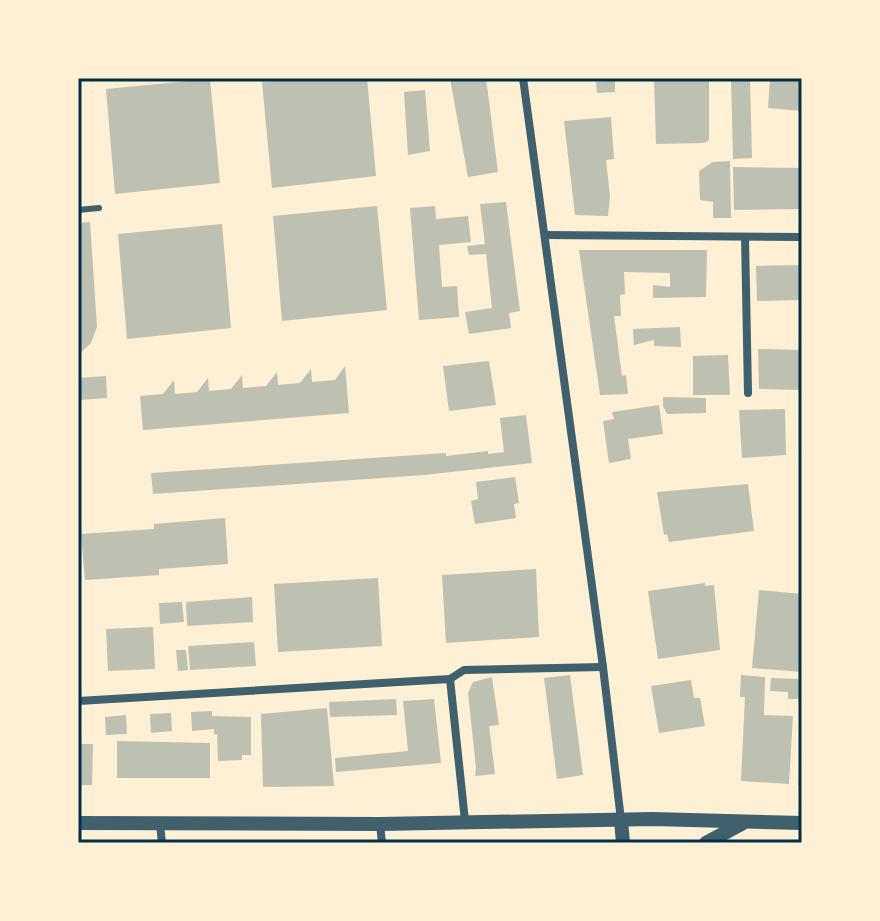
<svg xmlns="http://www.w3.org/2000/svg" width="880" height="921" viewBox="0 0 880 921" font-family="'Fira Sans',sans-serif">
  <style>
    .building { fill: #bec0b2 }
    .lines { fill: none; stroke-linecap: round; stroke-linejoin: round }
    .service { stroke: #3f606c; stroke-width: 6 }
    .minor { stroke: #3f606c; stroke-width: 8 }
    .tertiary { stroke: #3f606c; stroke-width: 14 }
    .neatline { fill: none; stroke: #003049; stroke-width: 3 }
  </style>
  <rect width="100%" height="100%" fill="#fdf0d5"/>
  <g class="building">
    <path d="M309 78H367L376 176 272 188 262 82Z"/>
    <path d="M486 78 498 172 468 177 450 79Z"/>
    <path d="M654 78H709V140L704 143 656 144Z"/>
    <path d="M731 78H750L752 158 733 159Z"/>
    <path d="M770 78H802V111L768 108Z"/>
    <path d="M210 79 220 183 115 194 106 89Z"/>
    <path d="M615 80V92L597 93 596 82Z"/>
    <path d="M425 90 430 151 408 155 404 92Z"/>
    <path d="M611 117 614 159 606 160 610 196 608 216 575 215 564 121Z"/>
    <path d="M730 161 731 218H713V202L700 200 699 171 713 162Z"/>
    <path d="M733 167 802 168V209L734 210Z"/>
    <path d="M506 202 520 311 509 313 511 328 469 334 465 312 492 308 486 254 469 255 467 246 485 244 480 204Z"/>
    <path d="M377 206 387 310 282 321 273 216Z"/>
    <path d="M435 206 436 219 468 216 471 242 439 245 442 287 457 286 459 317 419 320 410 208Z"/>
    <path d="M90 222 97 327 91 343 78 355V223Z"/>
    <path d="M222 224 231 328 127 339 118 234Z"/>
    <path d="M579 250H707L706 297 653 298V285L670 287V273L624 272 625 294 620 295 621 316H614L622 376 626 375 628 394 600 395Z"/>
    <path d="M802 265V300L757 301 756 266Z"/>
    <path d="M680 327 681 347 654 346V340L634 345 633 329Z"/>
    <path d="M758 349 802 350V390L759 389Z"/>
    <path d="M728 355 730 395H693V356Z"/>
    <path d="M489 361 496 405 449 411 443 366Z"/>
    <path d="M345 366 349 413 143 430 140 396 163 394 174 380 175 394 197 392 208 378 209 391 231 389 242 375 243 388 266 386 277 372 278 385 300 383 311 369 312 382 335 380Z"/>
    <path d="M106 376 107 398 78 400V378Z"/>
    <path d="M663 397 706 398V413L667 414 663 406Z"/>
    <path d="M659 405 663 434 628 439 631 459 609 463 603 421 614 419 612 412Z"/>
    <path d="M785 409 786 455 742 458 739 410Z"/>
    <path d="M526 415 532 463 424 475 153 494 151 473 446 453V456L488 451V454L504 452 500 418Z"/>
    <path d="M515 477 519 503 514 504 516 518 475 524 471 501 478 499 476 482Z"/>
    <path d="M748 484 754 531 669 542 667 534 664 535 657 492Z"/>
    <path d="M225 518 228 564 159 569V575L85 580 81 534 154 529V524Z"/>
    <path d="M536 569 539 637 446 643 442 575Z"/>
    <path d="M378 578 382 646 278 652 274 584Z"/>
    <path d="M705 583V586L714 585 720 650 658 659 648 591Z"/>
    <path d="M759 590 802 594V672L752 668Z"/>
    <path d="M252 597 253 622 187 626 186 602Z"/>
    <path d="M182 602 184 622 160 624 159 603Z"/>
    <path d="M153 627 155 669 108 671 106 629Z"/>
    <path d="M254 642 256 666 190 670 188 646Z"/>
    <path d="M176 650H186L188 670 178 671Z"/>
    <path d="M570 675 583 775 557 779 544 678Z"/>
    <path d="M741 675 765 677 764 715 793 716 789 784 741 781 745 697H740Z"/>
    <path d="M492 677 499 725 489 726 495 774 475 776 476 768 468 693 473 682Z"/>
    <path d="M771 678 802 679V699H788V692L770 691Z"/>
    <path d="M691 680 694 698H700L705 726 659 733 651 686Z"/>
    <path d="M396 699 397 715 330 717 329 702Z"/>
    <path d="M434 699 441 763 336 772 335 758 408 751 403 701Z"/>
    <path d="M327 708 334 786 263 787 261 714Z"/>
    <path d="M212 711V716L251 717V755H242V760L218 761 217 734H214V729L192 731 191 712Z"/>
    <path d="M171 713 172 731 151 733 150 714Z"/>
    <path d="M126 715 127 734 106 735 105 717Z"/>
    <path d="M117 741 210 743V778H117Z"/>
    <path d="M78 744H93L92 785H78Z"/>
    <path d="M800 762H802V785H798Z"/>
  </g>
  <g class="lines">
    <path class="service" d="M78 210 99 208"/>
    <g class="minor">
      <path d="M523 78 603 667 621 820"/>
      <path d="M545 235 802 237"/>
      <path d="M745 237 748 393"/>
      <path d="M78 701 450 679"/>
      <path d="M465 821 450 679 464 670 603 667"/>
      <path d="M380 824 382 843"/>
      <path d="M160 825 162 843"/>
    </g>
    <g class="tertiary">
      <path d="M621 820 623 843"/>
      <path d="M78 823 380 824 653 819 802 823"/>
      <path d="M706 843 743 823"/>
    </g>
  </g>
  <rect width="880" height="921" fill="none" stroke="#fdf0d5" stroke-width="160"/>
  <rect x="80" y="80" width="720" height="761" class="neatline"/>
</svg>
